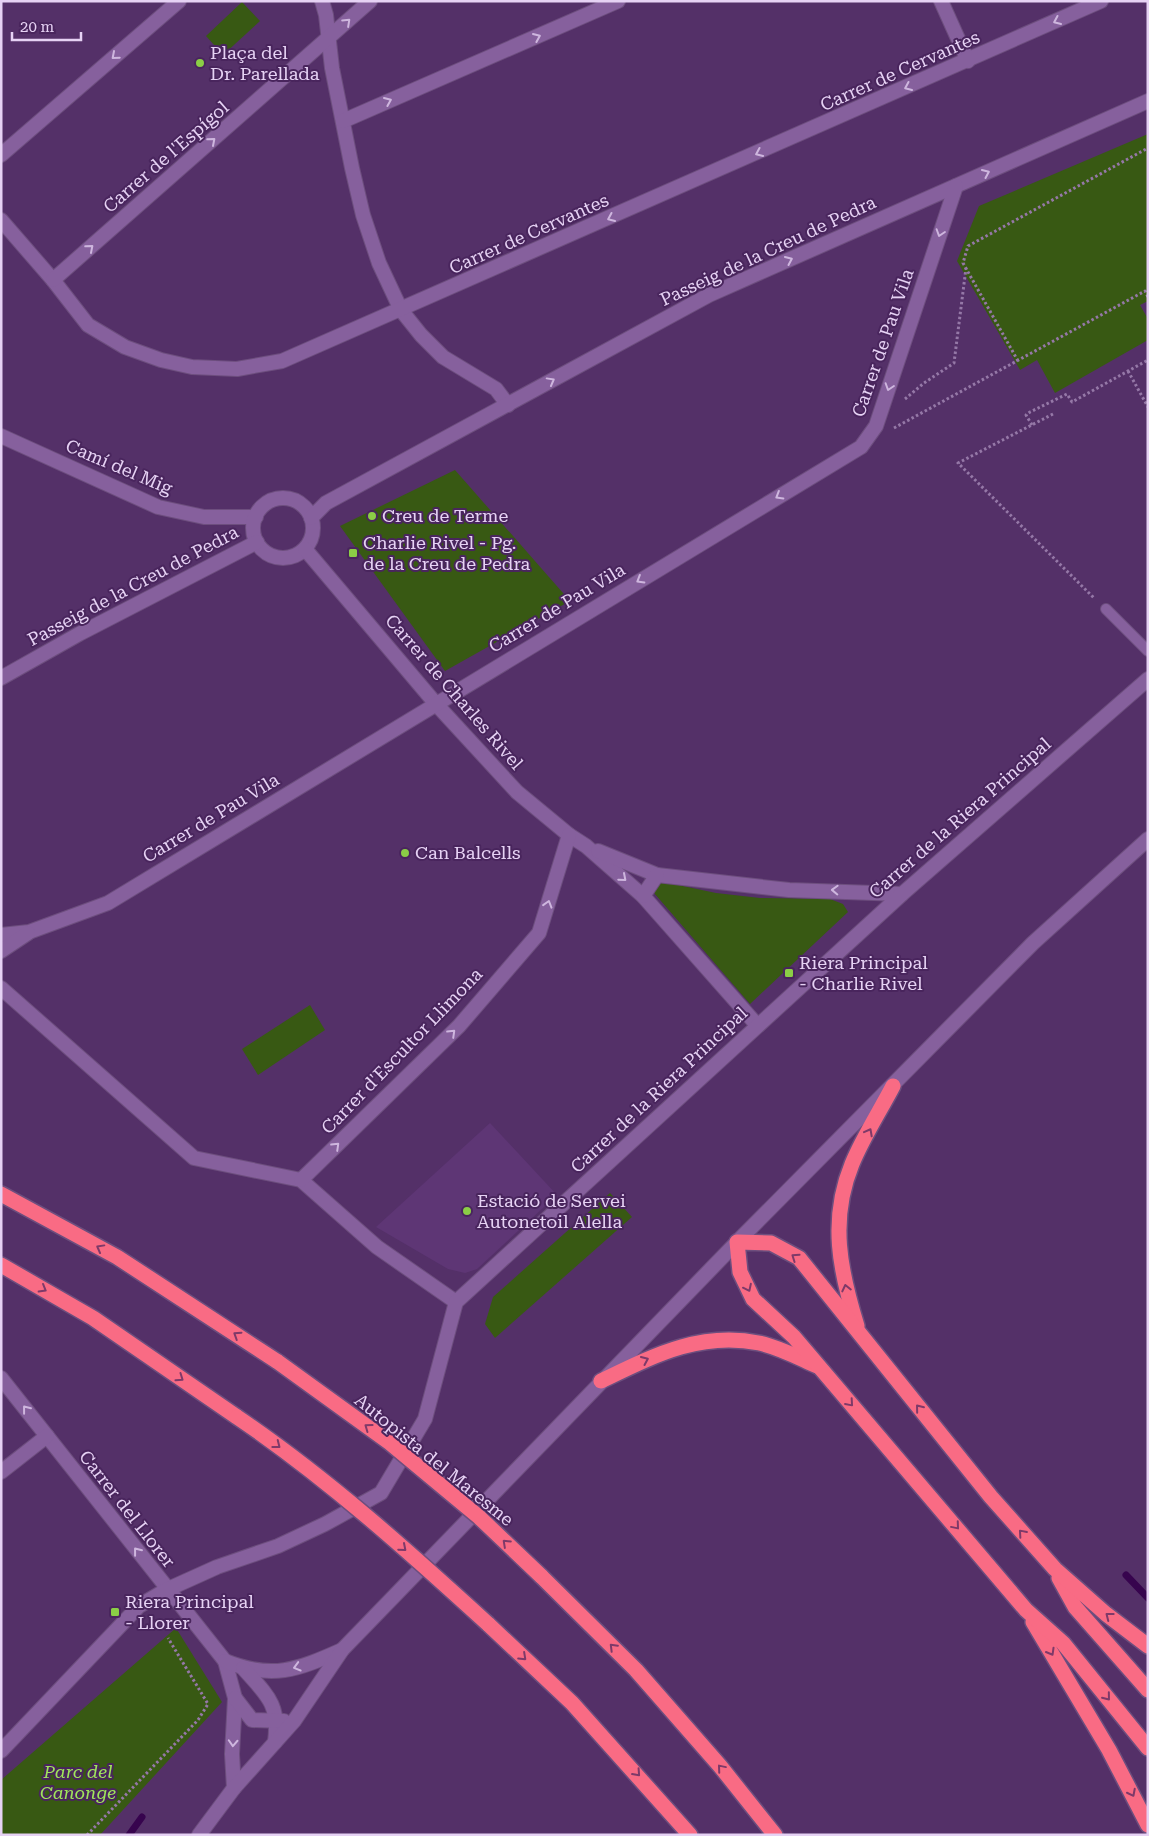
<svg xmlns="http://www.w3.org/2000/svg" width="1149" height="1836" viewBox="0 0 1149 1836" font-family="'Roboto Serif',serif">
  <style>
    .built { fill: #5e3675 }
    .green { fill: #385913 }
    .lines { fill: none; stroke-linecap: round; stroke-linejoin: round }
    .stream { stroke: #37044e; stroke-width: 7 }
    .service-casing { stroke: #6d4e7e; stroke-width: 12 }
    .minor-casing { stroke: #6d4e7e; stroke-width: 16 }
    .tertiary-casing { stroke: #6d4e7e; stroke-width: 16 }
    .secondary-casing { stroke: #6d4e7e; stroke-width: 16 }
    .motorway-casing { stroke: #6d4e7e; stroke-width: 18 }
    .path { stroke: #9578a7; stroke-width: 3; stroke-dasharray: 2.5 2.5; stroke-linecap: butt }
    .service { stroke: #86609d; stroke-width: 10 }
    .minor { stroke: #86609d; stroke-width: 14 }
    .tertiary { stroke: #86609d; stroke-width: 14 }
    .secondary { stroke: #86609d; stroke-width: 14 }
    .motorway { stroke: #f96b84; stroke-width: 15 }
    .motorway-bridge-casing { stroke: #6d4e7e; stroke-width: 18; stroke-linecap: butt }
    .motorway-bridge { stroke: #f96b84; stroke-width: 15 }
    .oneway { stroke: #ceb6de }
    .oneway2 { stroke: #7e3a69 }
    .poi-dot { fill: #8bce46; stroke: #49255d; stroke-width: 2 }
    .labels { text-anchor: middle; stroke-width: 4; stroke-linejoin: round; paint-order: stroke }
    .poi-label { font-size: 18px; fill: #e6d2f4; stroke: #49255d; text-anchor: start }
    .street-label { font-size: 18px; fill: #e6d2f4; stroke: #49255d }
    .park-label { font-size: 18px; font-style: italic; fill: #a0e65b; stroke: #49255d }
  </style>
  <rect width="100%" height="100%" fill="#543068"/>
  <path class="built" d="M490 1123 557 1195 477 1269 465 1273 448 1269 376 1227Z"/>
  <g class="green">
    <path d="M242 2 260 21 223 55 206 36Z"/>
    <path d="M1148 134V301L1140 305 1148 319V340L1055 393 1037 360 1020 370 957 261 979 206Z"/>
    <path d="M455 470 570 601 445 671 340 526Z"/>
    <path d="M664 882 716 893 760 898 830 899 843 904 848 912 750 1004 654 893 658 884Z"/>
    <path d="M310 1005 325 1030 258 1075 242 1049Z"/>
    <path d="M610 1193 632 1217 495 1338 485 1324 493 1297Z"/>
    <path d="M176 1628 222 1702 100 1835H1V1780Z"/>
  </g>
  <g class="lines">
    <g class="stream">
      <path d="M1126 1575 1148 1598"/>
      <path d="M129 1835 142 1817"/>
    </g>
    <g class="service-casing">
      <path id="service" d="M1106 609 1148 651"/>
    </g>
    <g class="minor-casing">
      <g id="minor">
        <path d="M322 1 326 15 332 68 352 168 363 215 379 263 401 310 421 335 443 357 496 389 508 405"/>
        <path d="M941 1 968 61"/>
        <path d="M343 121 618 1"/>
        <path d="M1 155 179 1"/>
        <path d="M1 220 53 280 88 325 125 347 161 360 192 367 237 369 282 361 1101 1"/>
        <path d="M53 280 370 1"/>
        <path d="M1 436 158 507 204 517H256"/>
        <circle cx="283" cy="528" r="30"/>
        <path d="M311 518 326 503 709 295 1148 101"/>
        <path d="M305 549 436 704 517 792 569 835 586 846 643 896 757 1025"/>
        <path d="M1 678 79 634 257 542"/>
        <path d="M598 851 657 875 789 890 902 894"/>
        <path d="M643 896 657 875"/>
        <path d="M1 935 29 932 108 903 861 447 876 426 956 186"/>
        <path d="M1 951 28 933"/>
        <path d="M1 988 194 1158 301 1180 377 1247 456 1302"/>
        <path d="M301 1180 459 1026 539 933 569 835"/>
        <path d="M1 1378 225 1661"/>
        <path d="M1 1472 47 1436"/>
        <path d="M1 1751 139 1606 166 1590 217 1567 278 1546 325 1524 381 1493 425 1419 456 1302 902 894 1148 679"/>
      </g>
    </g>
    <g class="tertiary-casing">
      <g id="tertiary">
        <path d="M225 1661 235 1698 232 1754 234 1788"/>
        <path d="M225 1661C272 1680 297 1670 342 1650"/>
        <path d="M243 1668C267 1695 280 1704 275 1742"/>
        <path d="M235 1698 252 1720 284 1721"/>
        <path d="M199 1835 234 1788 294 1721 342 1650 737 1242"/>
      </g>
    </g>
    <g class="secondary-casing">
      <path id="secondary" d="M737 1242 1033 943 1148 839"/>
    </g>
    <g class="motorway-casing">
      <g id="motorway">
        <path d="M1 1194 117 1257 278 1362"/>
        <path d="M1 1265 93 1318 237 1417"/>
        <path d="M857 1326C840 1271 829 1220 852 1164 863 1137 880 1111 893 1086"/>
        <path d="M601 1381C653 1356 700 1331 759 1343 779 1347 799 1358 817 1366"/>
        <path d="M541 1576 636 1670 720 1766 775 1835"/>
        <path d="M1059 1578 1075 1607 1148 1690"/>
        <path d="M1033 1622 1109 1750 1148 1825"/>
        <path d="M488 1624 572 1703 690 1835"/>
        <path d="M1148 1646 1106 1614 1055 1569 991 1497 799 1258 771 1243 737 1242 740 1272 753 1299 794 1337 1026 1610 1063 1643 1148 1748"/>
      </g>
    </g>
    <g class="path">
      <path d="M1018 361 963 263 968 246 1148 148"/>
      <path d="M1128 371 1148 407"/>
      <path d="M905 399 924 383 954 363 966 268"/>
      <path d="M1053 414 958 463 1094 598"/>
      <path d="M1032 425 1026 415 1030 412 1067 394 1072 402 1148 360"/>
      <path d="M894 428 1145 291 1148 297"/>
      <path d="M87 1835 198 1720 208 1704 168 1638"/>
    </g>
    <use href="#service" class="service"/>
    <use href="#minor" class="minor"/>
    <use href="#tertiary" class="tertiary"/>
    <use href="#secondary" class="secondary"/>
    <use href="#motorway" class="motorway"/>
    <g class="motorway-bridge-casing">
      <g id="motorway-bridge">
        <path d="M278 1362 390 1443 479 1517 541 1576"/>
        <path d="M237 1417C327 1478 408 1551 488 1624"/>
      </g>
    </g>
    <use href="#motorway-bridge" class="motorway-bridge"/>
  </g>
  <defs><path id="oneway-chevron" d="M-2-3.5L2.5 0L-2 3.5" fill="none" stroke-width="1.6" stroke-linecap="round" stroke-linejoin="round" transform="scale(1.25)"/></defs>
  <g class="oneway">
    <use href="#oneway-chevron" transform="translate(1057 21) rotate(156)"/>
    <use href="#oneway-chevron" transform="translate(347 22) rotate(-43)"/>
    <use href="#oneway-chevron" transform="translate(537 37) rotate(-23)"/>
    <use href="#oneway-chevron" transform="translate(115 56) rotate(139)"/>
    <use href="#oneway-chevron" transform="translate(908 87) rotate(156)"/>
    <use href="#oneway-chevron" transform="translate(388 101) rotate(-23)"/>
    <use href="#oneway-chevron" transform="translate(212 141) rotate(-41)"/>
    <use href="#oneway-chevron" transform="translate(759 153) rotate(156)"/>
    <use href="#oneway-chevron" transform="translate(986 173) rotate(-24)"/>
    <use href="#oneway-chevron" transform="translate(611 218) rotate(156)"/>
    <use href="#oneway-chevron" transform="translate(940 233) rotate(108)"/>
    <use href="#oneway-chevron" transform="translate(90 248) rotate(-41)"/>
    <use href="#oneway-chevron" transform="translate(789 260) rotate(-24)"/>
    <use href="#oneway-chevron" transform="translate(551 381) rotate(-29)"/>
    <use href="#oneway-chevron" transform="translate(889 387) rotate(108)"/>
    <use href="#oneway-chevron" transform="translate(779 496) rotate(149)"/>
    <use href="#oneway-chevron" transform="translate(640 580) rotate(149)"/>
    <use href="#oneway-chevron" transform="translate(623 878) rotate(41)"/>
    <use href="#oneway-chevron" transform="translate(835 890) rotate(-178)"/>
    <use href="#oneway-chevron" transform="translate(548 904) rotate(-73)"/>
    <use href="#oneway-chevron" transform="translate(452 1033) rotate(-44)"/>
    <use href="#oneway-chevron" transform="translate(336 1146) rotate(-44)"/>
    <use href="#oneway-chevron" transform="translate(26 1409) rotate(-128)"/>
    <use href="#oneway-chevron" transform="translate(137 1551) rotate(-128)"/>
    <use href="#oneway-chevron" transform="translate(297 1667) rotate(164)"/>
    <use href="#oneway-chevron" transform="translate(233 1743) rotate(93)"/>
  </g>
  <g class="oneway2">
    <use href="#oneway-chevron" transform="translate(869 1132) rotate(-62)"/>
    <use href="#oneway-chevron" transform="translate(100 1248) rotate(-151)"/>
    <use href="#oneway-chevron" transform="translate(795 1257) rotate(-145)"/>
    <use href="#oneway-chevron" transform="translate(748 1288) rotate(64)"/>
    <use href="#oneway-chevron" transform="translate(846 1288) rotate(-103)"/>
    <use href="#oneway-chevron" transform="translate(43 1289) rotate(30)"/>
    <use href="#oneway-chevron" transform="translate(237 1335) rotate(-147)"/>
    <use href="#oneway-chevron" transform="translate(645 1360) rotate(-24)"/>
    <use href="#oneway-chevron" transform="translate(180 1378) rotate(35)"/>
    <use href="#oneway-chevron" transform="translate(850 1403) rotate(49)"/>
    <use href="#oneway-chevron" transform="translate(919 1408) rotate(-129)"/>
    <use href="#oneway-chevron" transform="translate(368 1427) rotate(-144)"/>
    <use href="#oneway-chevron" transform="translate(277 1445) rotate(38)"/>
    <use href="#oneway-chevron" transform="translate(956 1526) rotate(50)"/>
    <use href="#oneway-chevron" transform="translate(1022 1533) rotate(-131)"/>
    <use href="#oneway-chevron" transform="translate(506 1543) rotate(-137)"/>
    <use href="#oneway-chevron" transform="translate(403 1548) rotate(41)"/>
    <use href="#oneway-chevron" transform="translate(1109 1616) rotate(-142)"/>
    <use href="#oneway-chevron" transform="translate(613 1647) rotate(-135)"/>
    <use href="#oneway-chevron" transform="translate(1051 1652) rotate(60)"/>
    <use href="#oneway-chevron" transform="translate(523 1657) rotate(43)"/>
    <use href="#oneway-chevron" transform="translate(1107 1697) rotate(51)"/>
    <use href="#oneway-chevron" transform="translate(721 1768) rotate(-130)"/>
    <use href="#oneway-chevron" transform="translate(637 1773) rotate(48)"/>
    <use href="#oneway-chevron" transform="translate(1132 1793) rotate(63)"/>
  </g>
  <g class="poi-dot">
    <circle cx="200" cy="63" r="5"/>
    <circle cx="372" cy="516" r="5"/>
    <rect x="348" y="548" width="10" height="10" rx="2.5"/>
    <circle cx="405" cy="853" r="5"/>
    <rect x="784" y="968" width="10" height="10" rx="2.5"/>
    <circle cx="467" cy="1211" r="5"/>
    <rect x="110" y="1607" width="10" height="10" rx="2.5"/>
  </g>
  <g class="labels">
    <g class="poi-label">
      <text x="210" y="59">Plaça del<tspan x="210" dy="21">Dr. Parellada</tspan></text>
      <text x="382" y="522">Creu de Terme</text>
      <text x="363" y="549">Charlie Rivel - Pg.<tspan x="363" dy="21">de la Creu de Pedra</tspan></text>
      <text x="415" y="859">Can Balcells</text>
      <text x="799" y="969">Riera Principal<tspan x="799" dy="21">- Charlie Rivel</tspan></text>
      <text x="477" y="1207">Estació de Servei<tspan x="477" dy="21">Autonetoil Alella</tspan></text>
      <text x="125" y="1608">Riera Principal<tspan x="125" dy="21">- Llorer</tspan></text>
    </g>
    <g class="street-label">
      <text transform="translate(900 71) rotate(-24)" y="6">Carrer de Cervantes</text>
      <text transform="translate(166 157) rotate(-41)" y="6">Carrer de l'Espígol</text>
      <text transform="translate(529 234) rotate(-24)" y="6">Carrer de Cervantes</text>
      <text transform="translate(768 251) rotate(-25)" y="6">Passeig de la Creu de Pedra</text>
      <text transform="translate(883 343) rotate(-71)" y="6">Carrer de Pau Vila</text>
      <text transform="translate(119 467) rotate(23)" y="6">Camí del Mig</text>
      <text transform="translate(133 586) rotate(-28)" y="6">Passeig de la Creu de Pedra</text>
      <text transform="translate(557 608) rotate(-31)" y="6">Carrer de Pau Vila</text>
      <text transform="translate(454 692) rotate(49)" y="6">Carrer de Charles Rivel</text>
      <text transform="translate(211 818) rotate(-31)" y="6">Carrer de Pau Vila</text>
      <text transform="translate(960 818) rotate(-41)" y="6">Carrer de la Riera Principal</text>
      <text transform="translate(402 1051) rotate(-46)" y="6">Carrer d'Escultor Llimona</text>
      <text transform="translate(659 1090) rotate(-43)" y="6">Carrer de la Riera Principal</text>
      <text transform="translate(434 1460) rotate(39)" y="6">Autopista del Maresme</text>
      <text transform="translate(127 1509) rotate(52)" y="6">Carrer del Llorer</text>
    </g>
    <g class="park-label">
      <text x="78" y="1778">Parc del<tspan x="78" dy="21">Canonge</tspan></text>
    </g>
  </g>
  <rect width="1149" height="1836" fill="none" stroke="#e6d2f4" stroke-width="5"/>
  <path d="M12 32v8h69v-8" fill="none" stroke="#e6d2f4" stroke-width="2.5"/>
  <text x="20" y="32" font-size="15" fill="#e6d2f4" stroke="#49255d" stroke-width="4" paint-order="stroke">20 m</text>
</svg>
